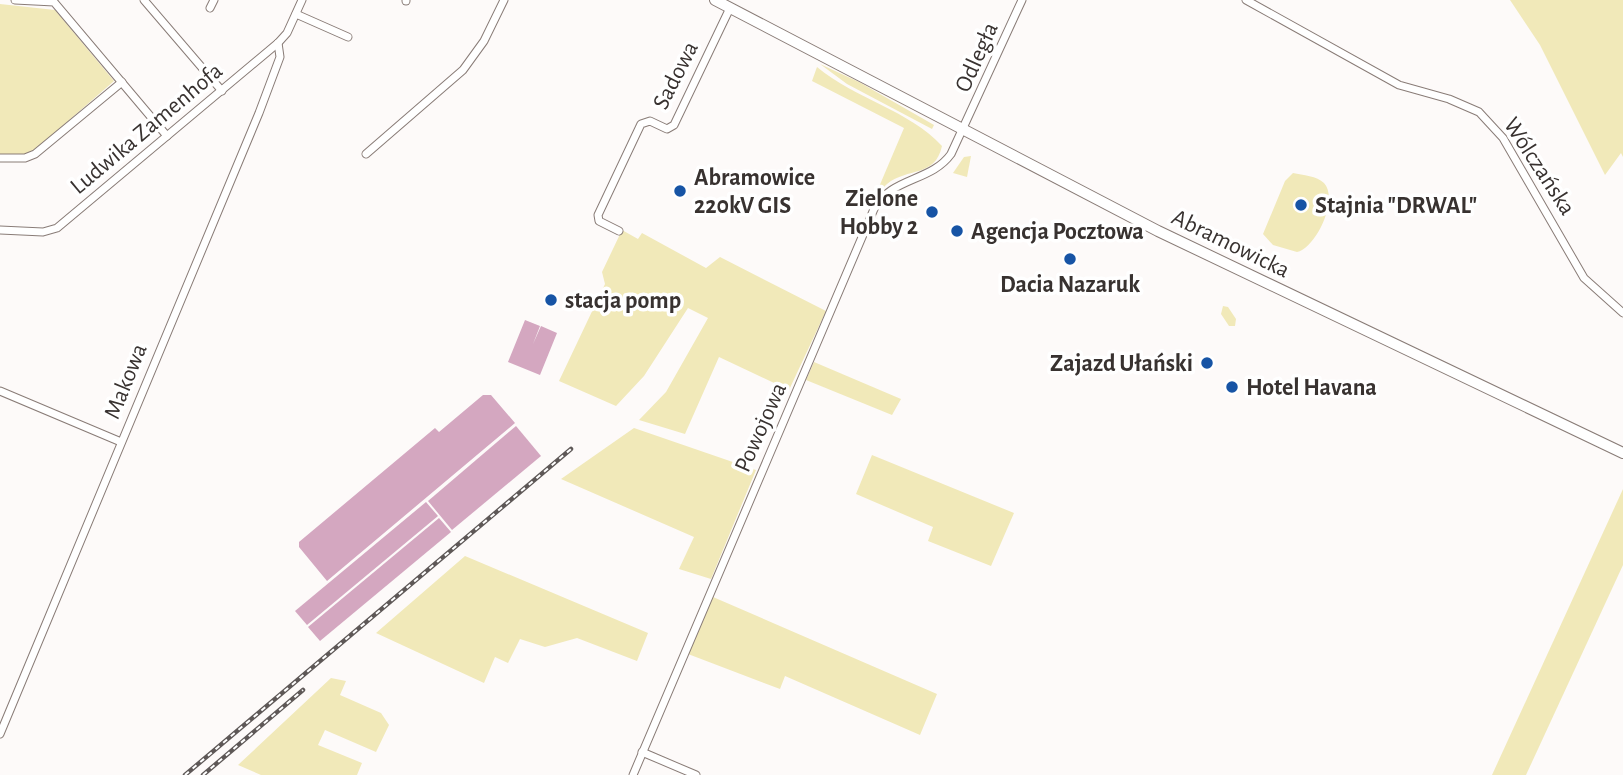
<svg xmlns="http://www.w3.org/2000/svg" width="1623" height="775" viewBox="0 0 1623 775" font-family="'Alegreya Sans',sans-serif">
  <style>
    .green { fill: #f1e9b9 }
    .water { fill: #d4a7c0 }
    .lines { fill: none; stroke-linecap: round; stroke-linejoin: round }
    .minor-casing { stroke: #897c77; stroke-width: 9 }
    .primary-casing { stroke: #897c77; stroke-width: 12 }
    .minor { stroke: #fff; stroke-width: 7 }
    .primary { stroke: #fff; stroke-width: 10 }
    .rail-casing { stroke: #5e5857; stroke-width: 4.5 }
    .rail { stroke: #fff; stroke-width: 2; stroke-dasharray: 5; stroke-linecap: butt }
    .poi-dot { fill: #1754a5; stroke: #fff; stroke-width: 2.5 }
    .labels { text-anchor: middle; stroke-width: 7; stroke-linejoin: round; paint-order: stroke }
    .street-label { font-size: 24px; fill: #383230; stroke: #fff }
    .poi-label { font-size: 24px; font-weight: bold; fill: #383230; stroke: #fff; text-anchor: start }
  </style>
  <rect width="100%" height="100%" fill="#fdfaf9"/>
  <g class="green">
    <path d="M1510 0H1623V157L1621 153 1605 175 1540 45Z"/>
    <path d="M0 4 55 10 114 81 36 149 25 154H0Z"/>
    <path d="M820 64 859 82 934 125 932 129 847 84Z"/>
    <path d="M817 67C855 99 909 110 942 146 935 178 908 167 887 184 882 188 877 196 873 201L904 128 812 81Z"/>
    <path d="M971 156 967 177 953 173 964 157Z"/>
    <path d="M1293 173C1303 175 1317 176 1324 183 1339 199 1316 248 1297 252L1273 245 1263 234 1285 181Z"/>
    <path d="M622 230 638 239 642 233 706 268 720 257 826 311 789 390 719 357 685 434 639 420 666 392 708 318 688 308 644 376 616 406 559 381 605 284 602 272Z"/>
    <path d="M1223 306 1228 307 1236 319 1235 326H1229L1221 314Z"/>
    <path d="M814 362 901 399 892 415 806 380Z"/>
    <path d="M634 428 756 470 711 579 679 569 694 537 561 479Z"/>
    <path d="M872 455 1014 513 991 566 928 541 933 527 856 494Z"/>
    <path d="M1623 489V565L1526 775H1492Z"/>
    <path d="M465 556 648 633 637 661 577 638 545 647 520 639 508 663 495 657 484 683 376 633Z"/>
    <path d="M713 597 937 694 920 735 785 676 780 689 688 654Z"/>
    <path d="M331 678 346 681 340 695 381 713 389 725 376 752 325 730 318 745 362 763 357 775H261L238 765Z"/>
  </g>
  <g class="water">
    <path d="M525 320 540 326 533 344 541 326 557 333 540 375 508 362Z"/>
    <path d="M483 395H491L515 423 327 581 299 547V542L435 428 439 432Z"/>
    <path d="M516 426 541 456 452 530 428 501Z"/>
    <path d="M426 502 438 516 307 625 295 611Z"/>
    <path d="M439 518 451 532 320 641 308 627Z"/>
  </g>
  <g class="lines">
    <g class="minor-casing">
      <g id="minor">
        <path d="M15 0 54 2 167 136"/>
        <path d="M144 0 222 91"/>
        <path d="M1246 0 1399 85 1449 99 1479 112 1503 138 1584 278 1623 313"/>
        <path d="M406 1V0"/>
        <path d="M210 8 214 0"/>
        <path d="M296 14 348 37"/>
        <path d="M366 154 463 70 484 41 504 0"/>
        <path d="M0 158H25L35 154 122 82"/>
        <path d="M0 230 43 232 57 228 278 43 287 33 302 0"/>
        <path d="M619 231 599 221 598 215 641 124 650 121 667 129 674 125 730 8"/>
        <path d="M0 391 121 442"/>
        <path d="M0 734 259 113 280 57 278 43"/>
        <path d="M642 752 696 775"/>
        <path d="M633 775 874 209C891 177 931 182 951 154L1022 0"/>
      </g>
    </g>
    <g class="primary-casing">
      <path id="primary" d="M715 0 1158 231 1623 453"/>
    </g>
    <use href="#minor" class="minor"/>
    <use href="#primary" class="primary"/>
    <g class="rail-casing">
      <g id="rail">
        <path d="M185 775 571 449"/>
        <path d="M203 775 303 690"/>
      </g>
    </g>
    <use href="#rail" class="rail"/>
  </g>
  <g class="poi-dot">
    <circle cx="680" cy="191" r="7"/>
    <circle cx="1301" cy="205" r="7"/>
    <circle cx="932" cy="212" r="7"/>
    <circle cx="957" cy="231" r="7"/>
    <circle cx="1070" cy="259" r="7"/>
    <circle cx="551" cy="300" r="7"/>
    <circle cx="1207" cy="363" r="7"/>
    <circle cx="1232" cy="387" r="7"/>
  </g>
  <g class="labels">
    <g class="street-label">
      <text transform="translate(976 57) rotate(-66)" y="8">Odległa</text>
      <text transform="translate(675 75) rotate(-63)" y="8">Sadowa</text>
      <text transform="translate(146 128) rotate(-40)" y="8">Ludwika Zamenhofa</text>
      <text transform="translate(1540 166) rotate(57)" y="8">Wólczańska</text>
      <text transform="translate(1231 243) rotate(26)" y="8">Abramowicka</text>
      <text transform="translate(125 381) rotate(-68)" y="8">Makowa</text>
      <text transform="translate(760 427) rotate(-66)" y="8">Powojowa</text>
    </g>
    <g class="poi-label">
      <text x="694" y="185">Abramowice<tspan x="694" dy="28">220kV GIS</tspan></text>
      <text x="918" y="206" text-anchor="end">Zielone<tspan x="918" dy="28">Hobby 2</tspan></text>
      <text x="1315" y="213">Stajnia "DRWAL"</text>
      <text x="971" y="239">Agencja Pocztowa</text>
      <text x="1070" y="292" text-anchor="middle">Dacia Nazaruk</text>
      <text x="565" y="308">stacja pomp</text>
      <text x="1193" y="371" text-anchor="end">Zajazd Ułański</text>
      <text x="1246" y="395">Hotel Havana</text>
    </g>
  </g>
</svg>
